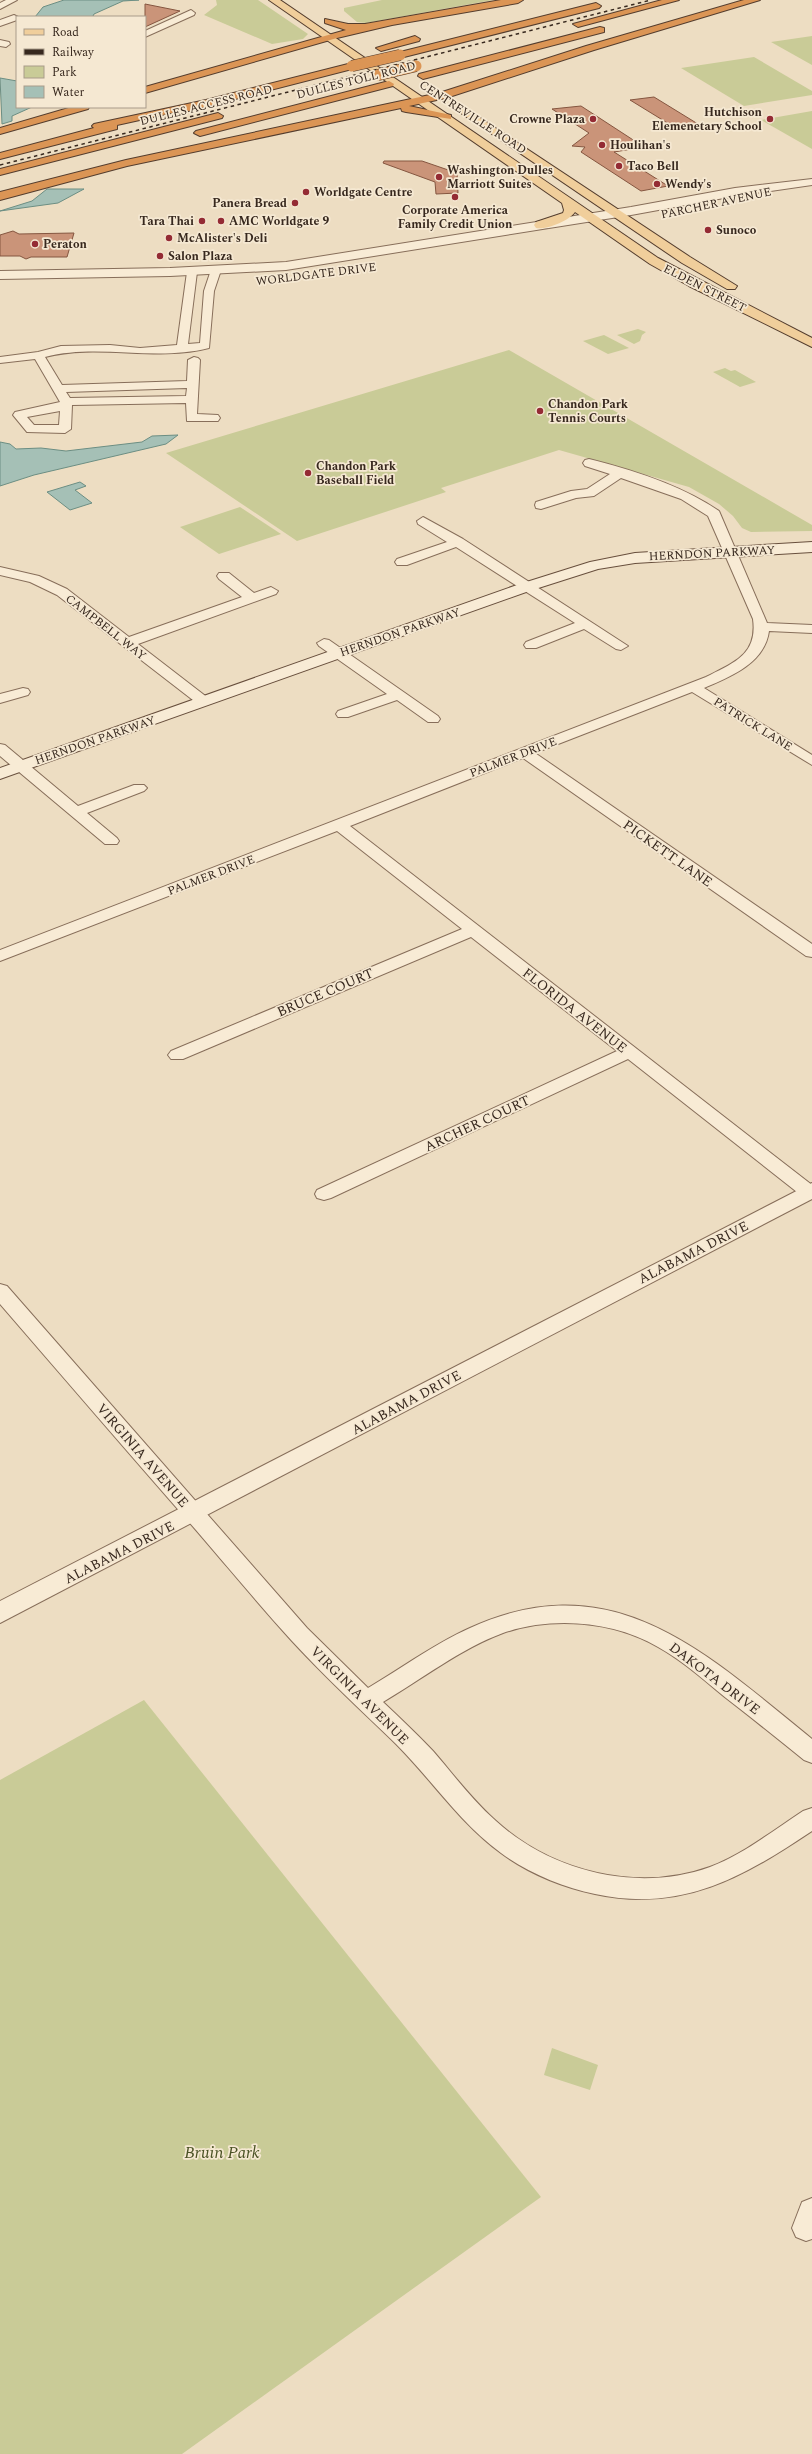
<svg xmlns="http://www.w3.org/2000/svg" width="812" height="2454" viewBox="0 0 812 2454" font-family="Spectral,serif">
  <style>
    .green { fill: #c9cb97 }
    .water { fill: #a5c0b6; stroke: #6c8e83 }
    .building { fill: #ca9479; stroke: #855640 }
    .lines { fill: none; stroke-linecap: round; stroke-linejoin: round }
    .minor-casing { stroke: #876e5a; stroke-width: 2 }
    .tertiary-casing { stroke: #876e5a; stroke-width: 2 }
    .secondary-casing { stroke: #684f3d; stroke-width: 2 }
    .primary-casing { stroke: #543d2e; stroke-width: 2 }
    .motorway-casing { stroke: #543d2e; stroke-width: 2 }
    .minor { fill: #f8ebd5; fill-rule: evenodd }
    .tertiary { fill: #f8ebd5; fill-rule: evenodd }
    .secondary { fill: #f8ebd5; fill-rule: evenodd }
    .primary { fill: #f0ce9b; fill-rule: evenodd }
    .motorway { fill: #db9555; fill-rule: evenodd }
    .rail { stroke: #37281e; stroke-width: 1.5; stroke-dasharray: 3.5 3.5; stroke-linecap: butt }
    .motorway-bridge-casing { stroke: #543d2e; stroke-width: 12; stroke-linecap: butt }
    .motorway-bridge { stroke: #db9555; stroke-width: 11 }
    .poi-dot { fill: #942b34; stroke: #f5e8d2; stroke-width: 1.5 }
    .labels { text-anchor: middle; stroke-width: 3.5; stroke-linejoin: round; paint-order: stroke }
    .far-street-label { font-size: 12px; fill: #37281e; stroke: #f5e8d2 }
    .far-poi-label { font-size: 12px; font-weight: bold; fill: #37281e; stroke: #f5e8d2; text-anchor: start }
    .street-label { font-size: 14px; fill: #37281e; stroke: #f5e8d2 }
    .near-park-label { font-size: 17px; font-style: italic; fill: #4b5325; stroke: #f5e8d2 }
  </style>
  <rect width="100%" height="100%" fill="#edddc2"/>
  <g class="green">
    <path d="M216 0H258L308 34 303 39 272 44 204 15 217 5Z"/>
    <path d="M382 0H493L366 23 357 22 344 11V8Z"/>
    <path d="M812 36V65L771 42Z"/>
    <path d="M754 57 812 91V95L744 106 681 68Z"/>
    <path d="M812 111V149L761 120Z"/>
    <path d="M638 329 646 332 642 335 640 341 634 344 617 335Z"/>
    <path d="M604 335 629 348 608 354 583 341Z"/>
    <path d="M509 350 812 525V531L751 532 742 528 733 516 719 504 689 487 559 450 441 488 446 492 297 541 166 453Z"/>
    <path d="M725 368 731 371 735 370 756 382 740 387 713 372Z"/>
    <path d="M240 507 281 534 219 554 180 527Z"/>
    <path d="M144 1700 541 2197 182 2454H0V1780Z"/>
    <path d="M552 2048 598 2065 590 2090 544 2075Z"/>
  </g>
  <g class="water">
    <path d="M64 0H139L123 1 94 14 93 16 95 17H35L43 7Z"/>
    <path d="M0 78 17 81V107H32L12 116V121L2 124Z"/>
    <path d="M47 189H84L58 203 0 211 32 201Z"/>
    <path d="M178 435 166 444 34 475 0 486V442L10 444 16 449 41 448 66 451 142 442 152 436Z"/>
    <path d="M80 482 86 486 75 490 92 503 70 510 47 492Z"/>
  </g>
  <g class="building">
    <path d="M145 4 180 11 145 27Z"/>
    <path d="M654 97 698 124 674 127 630 100Z"/>
    <path d="M581 106 644 147 614 152 668 186 641 191 581 152 585 147 572 146 589 133 552 109Z"/>
    <path d="M384 161H422L457 173 458 193 436 194 435 182 383 163Z"/>
    <path d="M13 231 19 234 74 233 67 257H31L26 259 20 256H0V235Z"/>
  </g>
  <g class="lines">
    <g class="minor-casing">
      <g id="minor">
        <path d="M6 0H17L0 9V3Z"/>
        <path d="M191 10 195 13 194 15 145 37V31Z"/>
        <path d="M14 15 18 17 17 20 0 26V20Z"/>
        <path d="M0 40 9 42 10 44 6 47 0 46Z"/>
        <path d="M216 267 221 270 214 291 209 348C155 362 98 343 45 357L62 385 187 381 188 360 194 357 198 358 200 360 197 414 218 415 220 418 218 421H187L186 403 72 405 71 429 65 433 27 432 13 415 15 412 60 402 35 359 0 363V357L38 352 61 346 110 345 140 348 177 345 187 272 192 269 197 272 188 344 200 343 204 291 211 270ZM187 388 186 396 70 398 66 392ZM60 411 59 425H34L27 417Z"/>
        <path d="M589 459C633 470 681 485 719 511L767 623 812 625V633L769 631C765 663 730 677 704 688L812 755V765L692 692 535 753 812 944V957L806 956 523 758 350 826 812 1185V1197L802 1196 628 1059 331 1198 324 1200 317 1198 315 1194 317 1190 617 1051 471 937 183 1059H171L168 1055 171 1051 462 929 337 831 0 961V950L706 677C733 663 758 655 753 619L708 516 681 499 621 478 594 496 576 498 541 509 536 508 535 505 536 502 571 491 587 489 610 474 585 466 583 463 585 460Z"/>
        <path d="M423 517 463 539 628 646 621 650 616 649 584 629 536 648H526L524 645 526 642 575 623 456 547 407 565H397L395 562 397 559 447 542 418 524 417 521Z"/>
        <path d="M0 567 39 576 67 589 129 637 242 597 219 579 217 576 219 573H229L254 593 271 587 278 591 276 594 138 644 208 698 210 701 208 704H198L57 595 30 582 0 575Z"/>
        <path d="M324 639 329 640 438 716 440 719 438 722H428L397 700 348 717H338L336 714 338 711 387 694 319 646 317 643Z"/>
        <path d="M23 688 28 689 30 692 28 695 0 703V694Z"/>
        <path d="M0 744 5 745 78 806 134 785H144L147 788 144 791 87 813 117 838 119 841 117 844H105L0 756Z"/>
        <path d="M0 1284 7 1286 307 1628 368 1688C402 1668 434 1644 470 1628 614 1562 707 1654 812 1739V1763L804 1760C778 1739 752 1718 726 1698 704 1680 683 1661 658 1647 613 1621 553 1616 503 1633 460 1649 422 1679 383 1702 400 1718 417 1734 433 1751 453 1774 472 1800 496 1821 552 1872 638 1893 710 1867 744 1854 774 1830 803 1811L812 1808V1831C743 1877 682 1913 595 1894 563 1887 528 1873 501 1853 460 1823 432 1780 396 1744 361 1710 325 1677 292 1641 259 1605 228 1567 196 1530 130 1455 65 1379 0 1304Z"/>
        <path d="M812 2198V2239L806 2241 796 2237 792 2228 802 2202Z"/>
      </g>
    </g>
    <g class="tertiary-casing">
      <g id="tertiary">
        <path d="M812 179V185L735 196 631 215 286 270 170 276 0 279V271L170 268 286 262 631 207 735 188Z"/>
        <path d="M812 1183V1199L0 1623V1601Z"/>
      </g>
    </g>
    <g class="secondary-casing">
      <path id="secondary" d="M812 542V552L635 563 598 569 529 591 0 779V768L517 585 590 562 635 553Z"/>
    </g>
    <g class="primary-casing">
      <g id="primary">
        <path d="M269 0H280L658 258 812 338V347L689 286 650 264 575 212C569 221 546 230 536 228L534 225 536 222 563 213 564 210 562 203Z"/>
        <path d="M456 102 690 257 737 286 735 289H727L682 263 452 107 451 105Z"/>
      </g>
    </g>
    <g class="motorway-casing">
      <g id="motorway">
        <path d="M501 0H523L518 3 392 25 337 38 145 93V87L346 30 325 23V19L348 24H365Z"/>
        <path d="M662 0H679L578 27 573 24Z"/>
        <path d="M744 0H760L594 50 446 98 409 106 451 115V119L406 112 402 111 401 108 127 166 0 200V192L126 160 439 93 586 46Z"/>
        <path d="M596 3 601 6 599 8 400 58 395 55 396 53Z"/>
        <path d="M600 27 604 28V32L423 79 418 76 419 74Z"/>
        <path d="M415 36 420 39 419 41 381 51 376 48Z"/>
        <path d="M352 63 357 66 356 68 189 111 185 110 117 125V129L0 159V153L94 128 92 126 94 124 206 100Z"/>
        <path d="M389 81 394 84 393 86 200 136 194 133 196 131Z"/>
        <path d="M72 107H89L88 109 0 134V128Z"/>
        <path d="M218 113 223 116 222 118 0 175V169Z"/>
      </g>
    </g>
    <use href="#minor" class="minor"/>
    <use href="#tertiary" class="tertiary"/>
    <use href="#secondary" class="secondary"/>
    <use href="#primary" class="primary"/>
    <use href="#motorway" class="motorway"/>
    <path class="rail" d="M0 165 651 0"/>
    <g class="motorway-bridge-casing">
      <g id="motorway-bridge">
        <path d="M352 66 400 55"/>
        <path d="M378 75 416 66"/>
      </g>
    </g>
    <use href="#motorway-bridge" class="motorway-bridge"/>
  </g>
  <g class="poi-dot">
    <circle cx="593" cy="119" r="4"/>
    <circle cx="770" cy="119" r="4"/>
    <circle cx="602" cy="145" r="4"/>
    <circle cx="619" cy="166" r="4"/>
    <circle cx="439" cy="177" r="4"/>
    <circle cx="657" cy="184" r="4"/>
    <circle cx="306" cy="192" r="4"/>
    <circle cx="455" cy="197" r="4"/>
    <circle cx="295" cy="203" r="4"/>
    <circle cx="202" cy="221" r="4"/>
    <circle cx="221" cy="221" r="4"/>
    <circle cx="708" cy="230" r="4"/>
    <circle cx="169" cy="238" r="4"/>
    <circle cx="35" cy="244" r="4"/>
    <circle cx="160" cy="256" r="4"/>
    <circle cx="540" cy="411" r="4"/>
    <circle cx="308" cy="473" r="4"/>
  </g>
  <g class="labels">
    <g class="far-street-label">
      <text transform="translate(356 80) rotate(-14)" y="4">DULLES TOLL ROAD</text>
      <text transform="translate(206 105) rotate(-14)" y="4">DULLES ACCESS ROAD</text>
      <text transform="translate(473 117) rotate(33)" y="4">CENTREVILLE ROAD</text>
      <text transform="translate(716 203) rotate(-12)" y="4">PARCHER AVENUE</text>
      <text transform="translate(316 274) rotate(-7)" y="4">WORLDGATE DRIVE</text>
      <text transform="translate(705 288) rotate(27)" y="4">ELDEN STREET</text>
      <text transform="translate(712 553) rotate(-3)" y="4">HERNDON PARKWAY</text>
      <text transform="translate(106 627) rotate(38)" y="4">CAMPBELL WAY</text>
      <text transform="translate(400 632) rotate(-19)" y="4">HERNDON PARKWAY</text>
      <text transform="translate(753 724) rotate(32)" y="4">PATRICK LANE</text>
      <text transform="translate(95 740) rotate(-19)" y="4">HERNDON PARKWAY</text>
      <text transform="translate(513 757) rotate(-21)" y="4">PALMER DRIVE</text>
      <text transform="translate(211 875) rotate(-21)" y="4">PALMER DRIVE</text>
    </g>
    <g class="far-poi-label">
      <text x="762" y="116" text-anchor="end">Hutchison<tspan x="762" dy="14">Elemenetary School</tspan></text>
      <text x="585" y="123" text-anchor="end">Crowne Plaza</text>
      <text x="610" y="149">Houlihan's</text>
      <text x="627" y="170">Taco Bell</text>
      <text x="447" y="174">Washington Dulles<tspan x="447" dy="14">Marriott Suites</tspan></text>
      <text x="665" y="188">Wendy's</text>
      <text x="314" y="196">Worldgate Centre</text>
      <text x="287" y="207" text-anchor="end">Panera Bread</text>
      <text x="455" y="214" text-anchor="middle">Corporate America<tspan x="455" dy="14">Family Credit Union</tspan></text>
      <text x="194" y="225" text-anchor="end">Tara Thai</text>
      <text x="229" y="225">AMC Worldgate 9</text>
      <text x="716" y="234">Sunoco</text>
      <text x="177" y="242">McAlister's Deli</text>
      <text x="43" y="248">Peraton</text>
      <text x="168" y="260">Salon Plaza</text>
      <text x="548" y="408">Chandon Park<tspan x="548" dy="14">Tennis Courts</tspan></text>
      <text x="316" y="470">Chandon Park<tspan x="316" dy="14">Baseball Field</tspan></text>
    </g>
    <g class="street-label">
      <text transform="translate(668 853) rotate(35)" y="5">PICKETT LANE</text>
      <text transform="translate(325 992) rotate(-23)" y="5">BRUCE COURT</text>
      <text transform="translate(575 1010) rotate(38)" y="5">FLORIDA AVENUE</text>
      <text transform="translate(477 1123) rotate(-25)" y="5">ARCHER COURT</text>
      <text transform="translate(693 1252) rotate(-27)" y="5">ALABAMA DRIVE</text>
      <text transform="translate(406 1402) rotate(-28)" y="5">ALABAMA DRIVE</text>
      <text transform="translate(143 1455) rotate(49)" y="5">VIRGINIA AVENUE</text>
      <text transform="translate(119 1552) rotate(-27)" y="5">ALABAMA DRIVE</text>
      <text transform="translate(715 1678) rotate(37)" y="5">DAKOTA DRIVE</text>
      <text transform="translate(360 1695) rotate(45)" y="5">VIRGINIA AVENUE</text>
    </g>
    <g class="near-park-label">
      <text x="222" y="2158">Bruin Park</text>
    </g>
  </g>
  <rect x="16" y="16" width="130" height="92" fill="#f5e8d2" stroke="#a99b8a"/>
  <rect x="24" y="29" width="20" height="6" fill="#f0ce9b" stroke="#a99b8a"/>
  <text x="52" y="36" font-size="12" fill="#37281e">Road</text>
  <rect x="24" y="49" width="20" height="6" fill="#37281e" stroke="#a99b8a"/>
  <text x="52" y="56" font-size="12" fill="#37281e">Railway</text>
  <rect x="24" y="66" width="20" height="12" fill="#c9cb97" stroke="#a99b8a"/>
  <text x="52" y="76" font-size="12" fill="#37281e">Park</text>
  <rect x="24" y="86" width="20" height="12" fill="#a5c0b6" stroke="#a99b8a"/>
  <text x="52" y="96" font-size="12" fill="#37281e">Water</text>
</svg>
